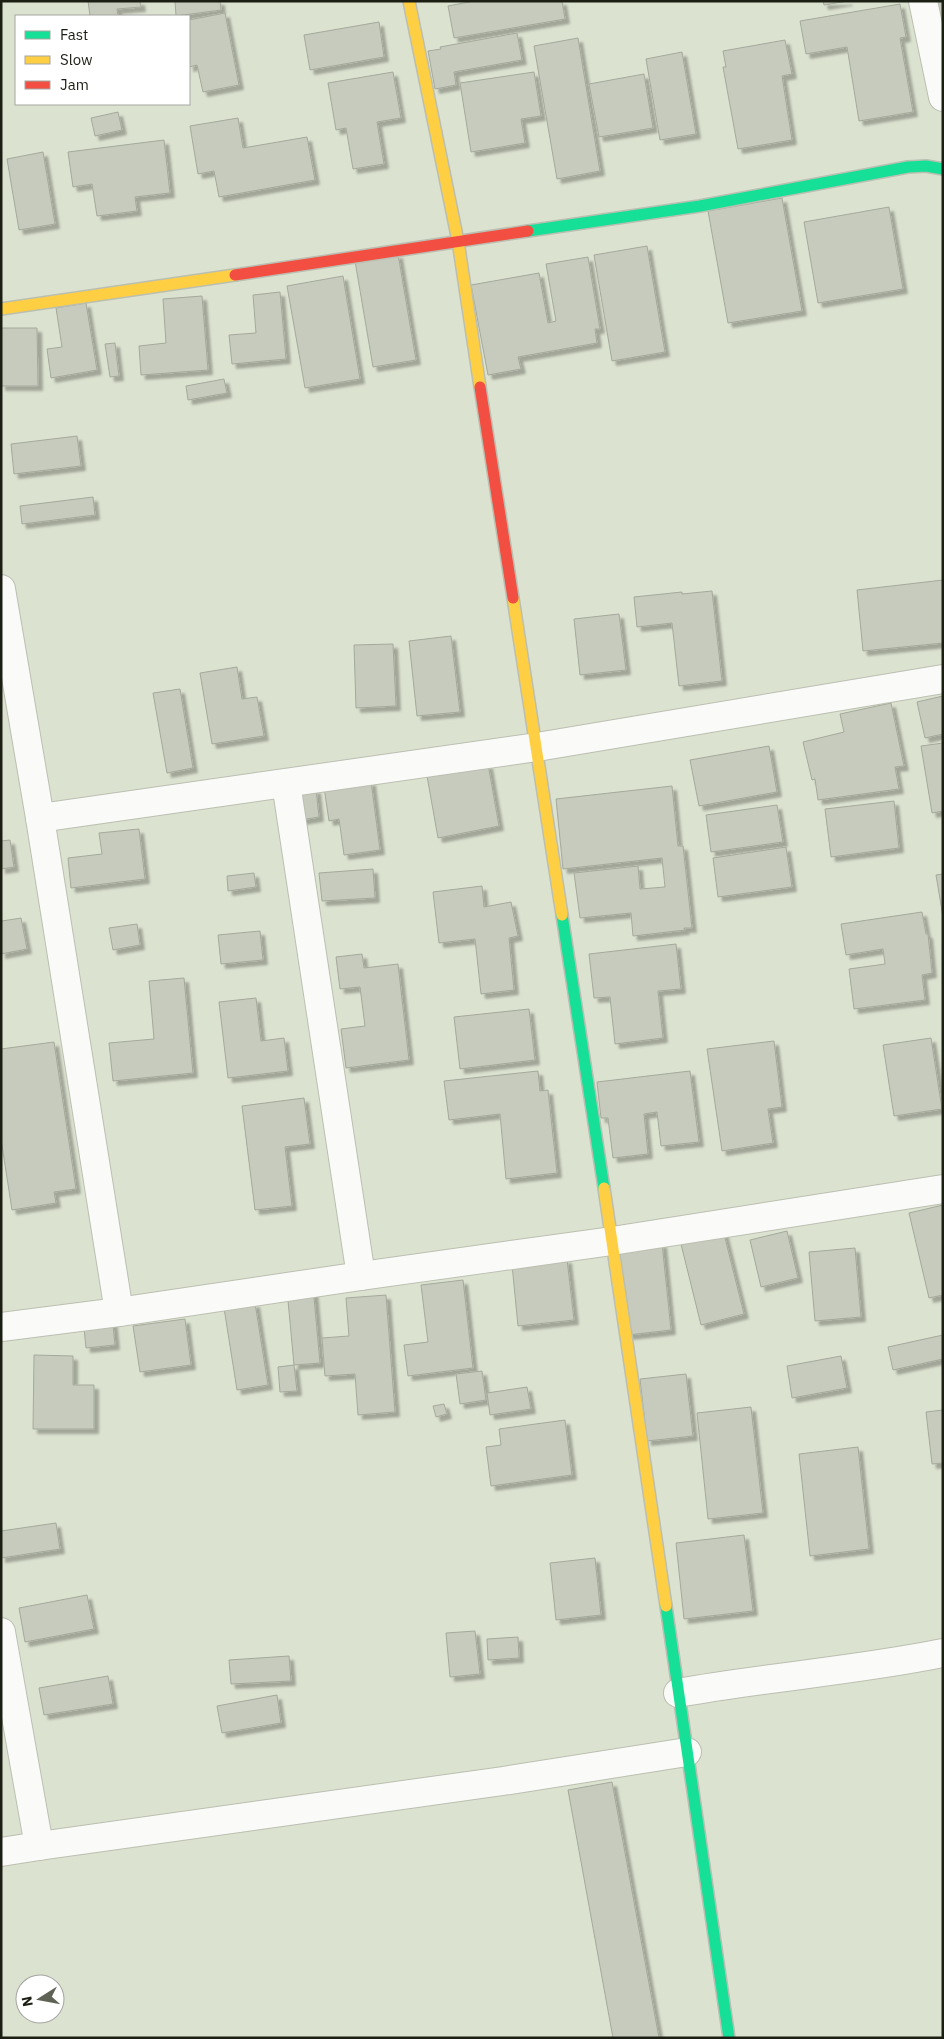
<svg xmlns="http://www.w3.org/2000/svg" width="944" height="2039" viewBox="0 0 944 2039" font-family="'IBM Plex Sans',sans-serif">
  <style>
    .building { fill: #c7cbbd; stroke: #a4a99b; filter: url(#shadow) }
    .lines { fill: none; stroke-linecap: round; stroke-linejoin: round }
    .street-casing { stroke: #bbbfb1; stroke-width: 30 }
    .fast-casing { stroke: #bbbfb1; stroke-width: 14 }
    .slow-casing { stroke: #bbbfb1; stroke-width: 14 }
    .jam-casing { stroke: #bbbfb1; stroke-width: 14 }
    .street { stroke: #fafbf8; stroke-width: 28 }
    .fast { stroke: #16e098; stroke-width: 11 }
    .slow { stroke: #ffcf43; stroke-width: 11 }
    .jam { stroke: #f24e42; stroke-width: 11 }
  </style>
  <defs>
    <filter id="shadow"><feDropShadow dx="4.5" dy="4.5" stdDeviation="1" flood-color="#0004"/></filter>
  </defs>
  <rect width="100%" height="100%" fill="#dce2d0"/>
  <g class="building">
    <path d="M88 1H140L141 7 117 9 118 16H90Z"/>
    <path d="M175 1H220L221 10 176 16Z"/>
    <path d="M474 1H562L565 19 454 38 448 6Z"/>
    <path d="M823 1H848L824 5Z"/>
    <path d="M937 1H943V34Z"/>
    <path d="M900 4 906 37 900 38 913 112 859 121 847 47 806 54 800 21Z"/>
    <path d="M225 13 239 85 203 92 197 65 189 67V20Z"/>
    <path d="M379 22 384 57 310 70 304 35Z"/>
    <path d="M517 33 522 60 454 72 456 85 435 89 428 51 441 49 440 47Z"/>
    <path d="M578 38 600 171 557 179 534 46Z"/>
    <path d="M785 40 792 74 782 76 792 140 738 149 723 67H726L723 51Z"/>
    <path d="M682 52 696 134 660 140 646 59Z"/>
    <path d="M393 72 401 118 377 122 384 164 353 169 346 128 336 130 328 83Z"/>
    <path d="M534 72 541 116 521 119 525 143 471 152 460 83Z"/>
    <path d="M644 74 653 128 599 137 589 84Z"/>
    <path d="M118 112 122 130 95 136 91 118Z"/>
    <path d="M238 118 243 148 307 137 315 180 219 197 214 171 198 174 190 126Z"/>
    <path d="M164 140 170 193 135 197 137 211 97 216 92 184 73 187 68 152Z"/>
    <path d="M43 152 55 224 19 230 7 159Z"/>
    <path d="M782 198 802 311 728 323 708 211Z"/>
    <path d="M889 207 903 289 818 303 804 222Z"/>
    <path d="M647 246 665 352 612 361 594 255Z"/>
    <path d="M398 254 416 360 373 367 355 261Z"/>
    <path d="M588 257 600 329H595L597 343 518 357 521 369 488 375 471 285 539 273 548 323 556 321 546 264Z"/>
    <path d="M343 276 360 379 305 388 287 286Z"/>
    <path d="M280 292 286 359 232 364 229 335 256 333 253 295Z"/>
    <path d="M202 296 208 370 141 375 139 346 166 343 163 299Z"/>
    <path d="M86 303 97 370 51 378 47 349 62 347 56 308Z"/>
    <path d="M1 328H37L38 386H1Z"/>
    <path d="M115 343 119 376 110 377 105 344Z"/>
    <path d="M224 379 227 393 188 400 186 386Z"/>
    <path d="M77 436 81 466 14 474 11 444Z"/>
    <path d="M93 497 95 515 22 524 20 506Z"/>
    <path d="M943 580V643L863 651 857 590Z"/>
    <path d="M712 591 722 681 679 686 672 623 637 627 634 597 682 592V594Z"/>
    <path d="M619 614 626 670 580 675 574 619Z"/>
    <path d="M451 636 460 712 417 716 409 641Z"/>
    <path d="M393 644 396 706 356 708 354 645Z"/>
    <path d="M237 667 242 699 257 697 264 736 212 744 200 673Z"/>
    <path d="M180 689 193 768 167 773 153 693Z"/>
    <path d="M943 696V734L925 738 917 702Z"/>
    <path d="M891 703 904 766 895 767 899 789 818 800 815 779 812 780 803 742 844 732 840 714Z"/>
    <path d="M943 743V811L932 813 921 746Z"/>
    <path d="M769 746 777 792 699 806 690 760Z"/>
    <path d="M488 764 499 826 438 838 427 776Z"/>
    <path d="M371 781 380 850 344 855 339 819 329 821 324 787Z"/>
    <path d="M672 786 678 846H683L692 928H684L685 930 633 936 631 913 580 918 574 873 638 866 640 889 665 887 662 858 563 869 556 799Z"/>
    <path d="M316 789 319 817 301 820 297 792Z"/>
    <path d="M894 801 899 848 831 857 825 809Z"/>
    <path d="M777 805 783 842 711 852 706 815Z"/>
    <path d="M139 829 145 879 71 888 68 858 102 854 99 833Z"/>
    <path d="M10 840 14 867 1 869V841Z"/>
    <path d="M786 847 792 887 718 897 713 858Z"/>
    <path d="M373 869 375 898 322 901 319 873Z"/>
    <path d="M254 873 256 887 228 891 227 876Z"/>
    <path d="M943 874V917L936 875Z"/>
    <path d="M482 886 484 907 511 902 518 936 509 938 514 990 481 994 475 939 439 943 433 892Z"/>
    <path d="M922 912 926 934H928L932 973 922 975 925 1000 854 1009 849 969 885 964 883 949 846 955 841 924Z"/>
    <path d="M21 918 27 949 1 954V919L2 921Z"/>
    <path d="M137 924 140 945 113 950 109 928Z"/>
    <path d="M260 931 263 960 221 964 218 935Z"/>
    <path d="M676 944 681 989 658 991 663 1038 615 1044 610 997 594 998 589 954Z"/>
    <path d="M362 954 364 968 398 964 409 1060 346 1068 341 1029 365 1026 360 987 340 989 336 957Z"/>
    <path d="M184 978 193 1073 113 1081 109 1043 154 1039 149 981Z"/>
    <path d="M256 998 261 1041 284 1038 288 1071 228 1078 219 1002Z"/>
    <path d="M529 1009 535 1060 460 1069 454 1017Z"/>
    <path d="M931 1038 942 1109 894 1116 883 1045Z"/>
    <path d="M774 1041 782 1107 768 1109 773 1143 722 1151 707 1049Z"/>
    <path d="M54 1042 76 1189 54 1192 56 1203 12 1210 1 1139V1049Z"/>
    <path d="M538 1071 540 1091 548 1090 557 1173 506 1179 500 1114 449 1120 444 1081Z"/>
    <path d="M690 1071 699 1142 661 1146 657 1112 644 1114 648 1154 613 1158 608 1118H601L597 1082Z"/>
    <path d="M304 1098 310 1144 285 1147 292 1206 255 1210 242 1106Z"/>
    <path d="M943 1205V1295L929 1298 909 1213Z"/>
    <path d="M723 1230 744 1314 701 1325 680 1240Z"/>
    <path d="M787 1231 798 1278 761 1287 750 1240Z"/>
    <path d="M662 1243 671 1330 628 1335 618 1248Z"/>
    <path d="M855 1248 861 1317 815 1321 809 1252Z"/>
    <path d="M567 1259 574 1320 518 1326 512 1265Z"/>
    <path d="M463 1280 473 1368 408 1376 404 1345 428 1342 421 1285Z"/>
    <path d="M313 1287 320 1363 294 1365 287 1290Z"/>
    <path d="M386 1295 395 1412 358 1415 355 1374 325 1376 322 1338 349 1336 346 1298Z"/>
    <path d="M255 1303 268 1385 237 1390 224 1308Z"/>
    <path d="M112 1315 115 1345 86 1348 83 1318Z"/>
    <path d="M185 1319 191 1365 140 1372 133 1326Z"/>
    <path d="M943 1335V1359L893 1370 888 1347Z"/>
    <path d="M34 1355 73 1356V1385H94V1429H33Z"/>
    <path d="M841 1356 847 1388 792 1398 787 1366Z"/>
    <path d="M294 1365 297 1391 280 1392 278 1367Z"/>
    <path d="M482 1371 486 1400 460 1404 456 1374Z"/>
    <path d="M686 1374 693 1436 647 1441 640 1379Z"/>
    <path d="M527 1387 531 1409 490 1415 487 1393Z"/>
    <path d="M444 1404 447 1414 436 1417 433 1406Z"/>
    <path d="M751 1407 763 1513 708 1519 697 1413Z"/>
    <path d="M943 1410V1463L932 1464 926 1412Z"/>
    <path d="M565 1420 572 1475 491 1486 486 1447 501 1445 499 1429Z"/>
    <path d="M858 1447 869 1549 810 1556 799 1454Z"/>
    <path d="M56 1523 60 1549 1 1558V1531Z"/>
    <path d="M744 1535 753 1611 684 1619 676 1543Z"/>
    <path d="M595 1558 601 1615 556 1620 550 1563Z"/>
    <path d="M87 1595 94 1629 25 1642 19 1608Z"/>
    <path d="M475 1631 480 1674 450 1677 446 1633Z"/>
    <path d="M518 1637 519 1658 488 1660 487 1639Z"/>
    <path d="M289 1656 291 1681 231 1684 229 1660Z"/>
    <path d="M108 1676 113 1704 44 1715 39 1688Z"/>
    <path d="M277 1695 281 1723 222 1733 217 1706Z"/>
    <path d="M612 1782 659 2038H613L568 1790Z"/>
  </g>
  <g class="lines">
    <g class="street-casing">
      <g id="street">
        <path d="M923 1 943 97"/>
        <path d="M1 589 40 818 119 1312"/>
        <path d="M286 783 361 1276"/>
        <path d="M40 818 537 747 943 679"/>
        <path d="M1 1327 119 1312 361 1276 612 1241 943 1189"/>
        <path d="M1 1632 39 1846 503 1781 687 1752"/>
        <path d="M678 1693C766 1677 855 1671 943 1653"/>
        <path d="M1 1852 39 1846"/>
      </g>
    </g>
    <g class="fast-casing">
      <g id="fast">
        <path d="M528 231 700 206 908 167 926 166 943 169"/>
        <path d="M562 915 604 1188"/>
        <path d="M666 1606 729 2038"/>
      </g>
    </g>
    <g class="slow-casing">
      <g id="slow">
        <path d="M409 1 458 241 480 387"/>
        <path d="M1 309 235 275"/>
        <path d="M513 598 562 915"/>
        <path d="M604 1188 666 1606"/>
      </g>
    </g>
    <g class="jam-casing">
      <g id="jam">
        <path d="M235 275 528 231"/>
        <path d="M480 387 513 598"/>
      </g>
    </g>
    <use href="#street" class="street"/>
    <use href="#fast" class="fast"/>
    <use href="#slow" class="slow"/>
    <use href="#jam" class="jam"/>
  </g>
  <rect width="944" height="2039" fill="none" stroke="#1b1e13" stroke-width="5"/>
  <rect x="15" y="15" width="175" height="90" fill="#ffffff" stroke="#a4a5a1"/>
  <rect x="25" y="31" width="25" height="8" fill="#16e098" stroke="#a4a5a1"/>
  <text x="60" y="40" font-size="15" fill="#1b1e13">Fast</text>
  <rect x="25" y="56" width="25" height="8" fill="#ffcf43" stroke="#a4a5a1"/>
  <text x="60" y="65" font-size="15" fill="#1b1e13">Slow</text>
  <rect x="25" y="81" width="25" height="8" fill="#f24e42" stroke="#a4a5a1"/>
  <text x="60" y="90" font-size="15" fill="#1b1e13">Jam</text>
  <g transform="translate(40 1999) rotate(259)"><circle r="24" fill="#ffffff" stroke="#a4a5a1"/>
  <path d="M0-4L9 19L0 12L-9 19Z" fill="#5f6355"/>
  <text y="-8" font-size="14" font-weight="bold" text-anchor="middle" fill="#1b1e13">N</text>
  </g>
</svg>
